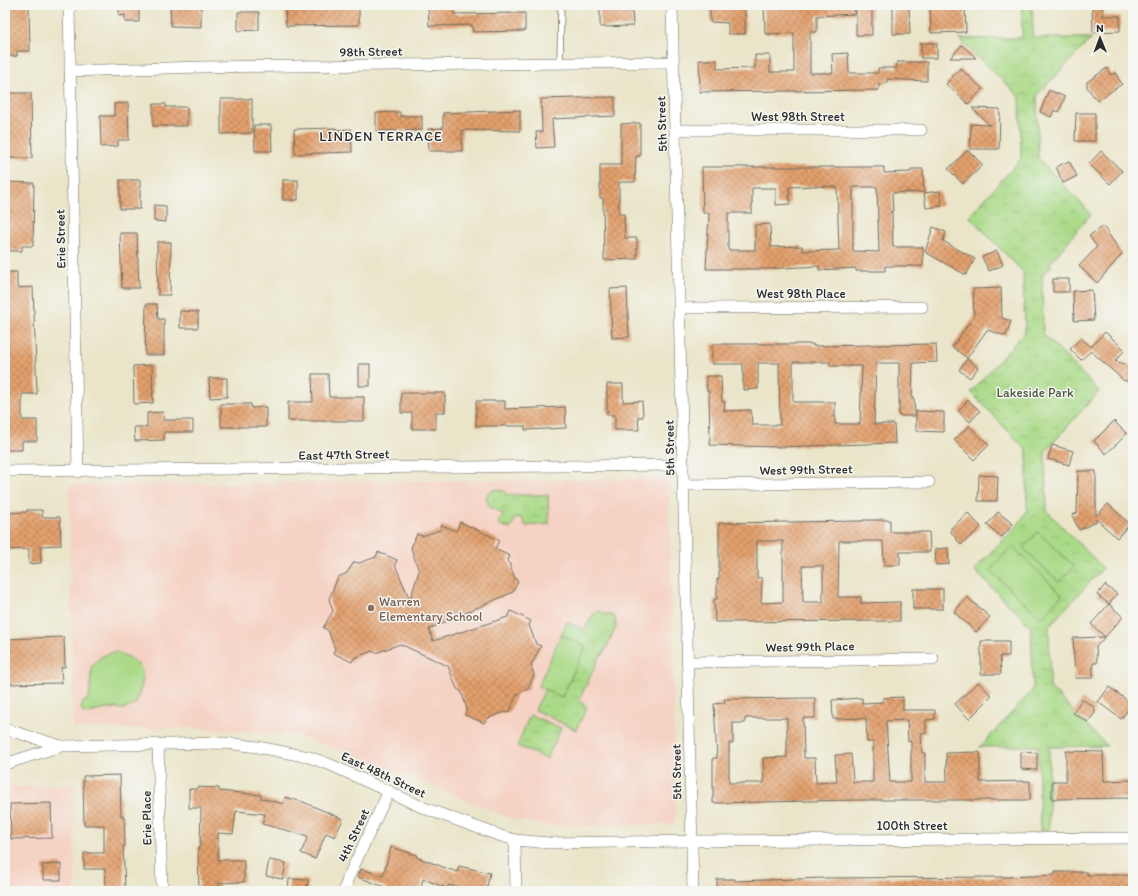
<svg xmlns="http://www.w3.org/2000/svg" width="1138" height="896" viewBox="0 0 1138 896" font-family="Itim,sans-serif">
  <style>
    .built { fill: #f5d2c3 }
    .park { fill: url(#park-crowns); stroke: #6a825a }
    .pitch { fill: #aada88; stroke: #6a825a }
    .building { fill: url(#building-cross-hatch); fill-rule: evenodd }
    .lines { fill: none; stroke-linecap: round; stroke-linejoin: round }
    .lane-casing { stroke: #6e6c62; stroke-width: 7 }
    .street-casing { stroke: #6e6c62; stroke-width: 12 }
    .lane { stroke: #fff; stroke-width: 5.5 }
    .street { stroke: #fff; stroke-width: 11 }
    .education-dot { fill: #8d6e63; stroke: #f6f6f2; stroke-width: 1.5 }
    .labels { text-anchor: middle; stroke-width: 3; stroke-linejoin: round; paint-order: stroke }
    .street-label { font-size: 13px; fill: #2b2b2b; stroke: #f6f6f2 }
    .park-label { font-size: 13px; fill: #4b5742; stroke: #f6f6f2 }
    .education-label { font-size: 13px; fill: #785e54; stroke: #f6f6f2; text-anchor: start }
    .neighbourhood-label { font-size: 14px; letter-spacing: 1px; fill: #2b2b2b; stroke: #f6f6f2 }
  </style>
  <defs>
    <pattern id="park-crowns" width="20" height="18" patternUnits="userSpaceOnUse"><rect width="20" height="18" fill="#aada88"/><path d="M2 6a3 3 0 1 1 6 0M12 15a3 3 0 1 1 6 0" fill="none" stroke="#92bb76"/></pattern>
    <pattern id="building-cross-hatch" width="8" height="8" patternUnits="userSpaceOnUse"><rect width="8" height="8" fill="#e3a06d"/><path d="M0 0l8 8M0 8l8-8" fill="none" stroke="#b8835a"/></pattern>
  </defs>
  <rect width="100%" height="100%" fill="#f6f6f2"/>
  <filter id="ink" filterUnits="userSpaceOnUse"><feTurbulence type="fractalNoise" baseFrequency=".025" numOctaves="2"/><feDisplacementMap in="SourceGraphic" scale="8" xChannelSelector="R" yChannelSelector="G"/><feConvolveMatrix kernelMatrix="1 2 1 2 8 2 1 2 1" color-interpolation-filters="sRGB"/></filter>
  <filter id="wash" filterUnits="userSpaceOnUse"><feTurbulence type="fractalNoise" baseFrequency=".012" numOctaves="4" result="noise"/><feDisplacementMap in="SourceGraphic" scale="16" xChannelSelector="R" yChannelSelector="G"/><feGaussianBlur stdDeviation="0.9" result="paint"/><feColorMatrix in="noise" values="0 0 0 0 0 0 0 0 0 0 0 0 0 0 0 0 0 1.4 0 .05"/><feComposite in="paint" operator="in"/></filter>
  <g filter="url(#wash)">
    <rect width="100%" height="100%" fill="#eae5c9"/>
    <g class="built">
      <path d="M663 479 667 481 669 488 676 815 674 824 576 826H555L515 820 355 755 297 735 188 728 73 729 69 485Z"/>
      <path d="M74 784 75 891H5V788Z"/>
    </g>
    <g class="park">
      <path d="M1022 5H1032L1033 38H1092L1037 95 1038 158 1091 214 1049 264 1052 266 1042 275 1043 334 1099 391 1045 452 1047 511 1103 568 1049 626 1050 687 1107 746 1049 747V830H1040L1038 746 980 747 1031 692 1033 686 1031 627 974 570 1021 521 1027 510V451L971 392 1025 332 1023 272 969 216 1021 159 1020 97 959 39 1022 38Z"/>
      <path d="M494 489 504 491 507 495H548L549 524 526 526 522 519 518 517 515 519 510 529 498 524 503 514 489 507 486 496Z"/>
      <path d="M599 611 615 617 616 627 603 655 601 654 579 700 587 707 576 730 535 710 545 689 562 697 585 646 561 635 567 622 584 630 593 615Z"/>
      <path d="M530 715 561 728 547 759 517 746Z"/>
    </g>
    <g class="pitch">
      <path d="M1038 532 1074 566 1059 582 1023 548Z"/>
      <path d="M1012 546 1062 595 1041 618 990 570Z"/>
      <path d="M561 635 586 646 562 697 538 686Z"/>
      <path d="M114 652C148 661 147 676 135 705L123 709 111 708 84 714 81 708 83 702 89 699 92 665 102 656Z"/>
    </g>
    <g id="blocks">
      <g class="building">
        <path d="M5 5H29L30 51H17V56H5Z"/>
        <path d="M119 5H139V22H125V15L119 16Z"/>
        <path d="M170 5H201V27L171 26Z"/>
        <path d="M285 5H359V25L286 26Z"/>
        <path d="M454 5V14L525 13V31L473 32 472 25 429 26 428 6Z"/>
        <path d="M600 5H632L633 26 600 27Z"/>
        <path d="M710 5H745V34H728V23L710 22Z"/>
        <path d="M764 5H854L855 14 817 16V32H810V73H833L832 54 848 53 849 73H878V68H897V62H927V81L887 79V83L879 84V90L700 92 699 60H717V69L755 68V55H770V72H794V33L765 34Z"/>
        <rect x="856" y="5" width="16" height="30"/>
        <path d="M893 5H909L910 34H893Z"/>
        <path d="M930 5H965L966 32 931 33Z"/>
        <path d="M1092 5H1103V16H1120V31L1093 32Z"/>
        <path d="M238 12H259V30L238 31Z"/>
        <rect x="921" y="43" width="16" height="15"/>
        <path d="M962 45 976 58H950Z"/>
        <path d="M960 68 983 89 968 104 946 84Z"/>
        <path d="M1107 68 1111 75 1115 73 1122 84 1097 101 1087 87V82Z"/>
        <path d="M1049 90 1065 97 1059 112 1054 110 1051 117 1040 112Z"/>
        <path d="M5 93H31L32 158H5Z"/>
        <path d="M615 97V116L552 119 554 147 537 148 536 132H542L541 99Z"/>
        <path d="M221 99H252V133L221 134Z"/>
        <path d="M128 103 129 140H118V146L101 147 100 116H114V104Z"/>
        <path d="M153 104H166V107H187V126H153Z"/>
        <path d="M972 108 1000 109 999 149H970L971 124 990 125Z"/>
        <path d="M520 110V131L462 130V151H429L428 129 443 128V113Z"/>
        <path d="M400 112V116H422V130L376 131V113Z"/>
        <path d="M1076 113H1095V141H1075Z"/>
        <path d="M640 123V156H636L635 182H619V214H624L625 238H637V259L604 260 603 198H600V165H621V124Z"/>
        <path d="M254 125H271L272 151H255Z"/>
        <path d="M336 128V130L351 129 352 152 295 154 294 129Z"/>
        <path d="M968 150 983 165 963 184 948 169Z"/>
        <path d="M1101 151 1122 171 1110 184 1089 164Z"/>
        <path d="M1069 161 1077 176 1063 183 1056 167Z"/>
        <path d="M702 167H884V173L911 172V169H923L924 192 892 193 893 211 890 212 892 213 893 247H923V266H885V271H856V268L819 270V266L765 269H706L709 213H703ZM815 186 837 187 839 250 802 251V246L771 247 770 224 755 225V250H728V213H752V188H776V205L790 204 789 187ZM853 187H877L879 252 853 251Z"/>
        <rect x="120" y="180" width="20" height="29"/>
        <rect x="283" y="180" width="15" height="20"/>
        <path d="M5 182 34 183 33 246H22V251H5Z"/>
        <path d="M940 191 942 206 926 208 924 193Z"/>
        <path d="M154 205 166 206V222L154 221Z"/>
        <path d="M1103 226 1122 254 1097 283 1079 266 1097 247 1089 236Z"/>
        <path d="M933 227 946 232 943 241 975 259 966 275 925 252Z"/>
        <path d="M120 233H137L139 288H122Z"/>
        <path d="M157 242H171L170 295H158Z"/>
        <path d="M997 251 1003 265 989 271 982 257Z"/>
        <path d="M5 272H17V288L33 287 37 394H22V420H37V441H22V450H5Z"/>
        <rect x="1053" y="279" width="16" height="13"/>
        <path d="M627 288 629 337 612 338 610 289Z"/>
        <path d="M1001 288 1002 318 1011 321 1006 336 987 330 967 358 952 347 974 317 973 289Z"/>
        <path d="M1092 290 1094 320 1074 321 1073 291Z"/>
        <path d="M146 304H157L158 319H164V355H145Z"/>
        <path d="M180 311 198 312V328H180Z"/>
        <path d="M1105 332 1125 350 1115 361 1133 367V383L1123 380 1091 351 1081 360 1070 349 1081 338 1091 347Z"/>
        <path d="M712 344H813V346L936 344 937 362 913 363 912 399H914L915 416H899V363H876L874 424H894L895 443 777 447 710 445 709 391H707L706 376H721L722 402H725L724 411 751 410 752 425H780L779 363H758V389L743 390V364H712ZM793 362H830V366H862L860 424H835V402H793Z"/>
        <path d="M967 359 978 368 970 378 959 370Z"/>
        <rect x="359" y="364" width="11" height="22"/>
        <path d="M152 365 153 403 134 404 133 366Z"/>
        <path d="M312 374H328L329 397H364V421H288V402H313Z"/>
        <path d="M209 378H227V397L210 398Z"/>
        <path d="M607 384H623V402L642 401 643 417H638L639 430H615V415H607Z"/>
        <path d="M401 393H445V412H436V429H412V413H401Z"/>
        <path d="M968 400 980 411 970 422 958 411Z"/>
        <path d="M476 401H505V409L565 407 566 428 525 430V426H476Z"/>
        <path d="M221 404H251V408L266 407V427H221Z"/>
        <path d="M916 411 944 412V432L916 431Z"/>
        <path d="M163 412 164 420H193V432H164V440L135 441 134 427H147V413Z"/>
        <path d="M1114 421 1127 434 1106 454 1094 441Z"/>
        <path d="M969 426 989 445 974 460 954 440Z"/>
        <path d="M1052 445 1073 451 1069 465 1048 459Z"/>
        <path d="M1078 471H1096V516L1108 504 1130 524 1117 538 1096 519V522L1079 530 1072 515 1077 513Z"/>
        <path d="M979 475 998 476 997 501H978Z"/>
        <path d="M27 510H42V517H60L61 545 40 546 41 563 29 564V549L5 550V513L27 512Z"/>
        <path d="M998 512 1013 524 1002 537 987 525Z"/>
        <path d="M968 513 981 527 961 545 951 532V528Z"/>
        <path d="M863 520H890V532H929L930 552H900V565H884L883 541H839L838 597H861V603L900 602V621L715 622 714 599H717V579H719V523L863 521ZM757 541H783V602L761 603 762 578H757ZM802 566H823V602H803Z"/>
        <path d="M460 522 499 540 495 549 510 556 508 560 515 579 518 581 513 592 429 629 433 641 508 617 511 611 531 621 529 625 536 644 541 646 531 665 534 675 528 689 517 694 509 713 505 712 488 718 484 723 465 715 467 709 461 691 457 689 448 666 400 644 376 653 372 651 354 658 352 662 333 653 335 649 328 630 323 628 333 611 329 599 338 577 347 573 354 562 359 563 376 557 378 552 397 560 395 565 410 600 419 571 411 548 417 534 422 536 440 530 442 525 456 531Z"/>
        <path d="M948 548 949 564 936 565 935 549Z"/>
        <path d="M1105 585 1117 594 1109 604 1097 595Z"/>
        <rect x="913" y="589" width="30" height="20"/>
        <path d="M967 597 990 617 976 632 954 612Z"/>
        <path d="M1109 604 1123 617 1096 647 1097 663H1093V678H1075L1073 638 1105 637 1091 624Z"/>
        <path d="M64 637 65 667H61L62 683 5 684V639Z"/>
        <path d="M981 641H1009V656H1000L1001 674H981Z"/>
        <path d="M978 682 992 696 969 719 955 704Z"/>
        <path d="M1109 687 1132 704 1121 719 1098 702Z"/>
        <path d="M903 697V710H935V719L926 720V733H921L922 753H925V782H947L946 753 980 752V782L1030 781V800H857L713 803V758H717L714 704 725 703 724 699 815 698V718H803L804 758H815L816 783 837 782 835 755 851 754 853 782H873V742H867L866 718 833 719 832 700 862 698V703L884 702 883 698ZM745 718H787V757L763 758 764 783H729V743H733V723H745ZM907 720 908 742 911 741V782H890L886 721Z"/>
        <path d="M1082 699 1094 707 1095 713 1088 722 1073 713Z"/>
        <path d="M1066 751 1103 752 1104 781 1133 780V798L1052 799V781H1066Z"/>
        <path d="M1021 752 1037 753V770L1021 769Z"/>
        <path d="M120 775 121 816H124L125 846H123L125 888H106L105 869H84V853H104V825H84L83 776Z"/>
        <path d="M197 787 219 788V791L261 795V798L283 804 285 797 303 802 343 819 335 837 326 833 315 859 301 853 308 836 262 824 265 814 236 811 233 834 218 833V860H244V882L219 883V891H199L198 847H200L201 808H189V789H197Z"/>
        <path d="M51 803 52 838 11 839 10 804Z"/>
        <path d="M391 847 417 855 416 857 457 872 459 866 490 873 486 891H476L449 885 447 888 423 879 420 891H386L387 888 358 877 361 869 383 876Z"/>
        <path d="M269 860 286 863 283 879 266 876Z"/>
        <path d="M61 864V880H43V865Z"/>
        <path d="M1055 872H1087V875H1133V891H717V879H735V881L826 878 1008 877 1055 875Z"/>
        <path d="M289 879 308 880 307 891H288Z"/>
      </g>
    </g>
  </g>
  <g filter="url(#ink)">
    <use href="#blocks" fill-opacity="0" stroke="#6e6c62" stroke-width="1"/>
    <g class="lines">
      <g class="lane-casing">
        <path id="lane" d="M560 63 561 5"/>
      </g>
      <g class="street-casing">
        <g id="street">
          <path d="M69 5 78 472"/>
          <path d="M672 5 693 891"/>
          <path d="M70 71 200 67 673 62"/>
          <path d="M675 130H921"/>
          <path d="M680 308 922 307"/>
          <path d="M5 471 683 465"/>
          <path d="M683 485 929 482"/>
          <path d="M687 662 933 659"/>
          <path d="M5 729 61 746"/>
          <path d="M158 744 162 891"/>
          <path d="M5 764 61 746 225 743 258 747 309 757 331 765 424 808 498 835 515 840 549 843 691 841 1133 838"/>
          <path d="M515 840 516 891"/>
          <path d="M344 891 348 878 389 791"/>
        </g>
      </g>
      <use href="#lane" class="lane"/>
      <use href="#street" class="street"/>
    </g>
  </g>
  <circle class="education-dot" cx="371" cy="608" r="4"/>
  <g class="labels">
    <g class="street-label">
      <text transform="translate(371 51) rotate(-1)" y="5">98th Street</text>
      <text x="798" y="121">West 98th Street</text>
      <text transform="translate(661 124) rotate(-92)" y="5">5th Street</text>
      <text transform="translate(60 239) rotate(-91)" y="5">Erie Street</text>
      <text x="801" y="298">West 98th Place</text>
      <text transform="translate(669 448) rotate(-91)" y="5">5th Street</text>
      <text transform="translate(344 454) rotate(-1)" y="5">East 47th Street</text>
      <text transform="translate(806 469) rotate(-1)" y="5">West 99th Street</text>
      <text transform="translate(810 646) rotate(-1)" y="5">West 99th Place</text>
      <text transform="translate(676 772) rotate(-91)" y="5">5th Street</text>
      <text transform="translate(384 774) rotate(25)" y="5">East 48th Street</text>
      <text transform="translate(146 818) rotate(-91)" y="5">Erie Place</text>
      <text x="912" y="830">100th Street</text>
      <text transform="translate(353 835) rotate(-65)" y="5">4th Street</text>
    </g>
    <g class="park-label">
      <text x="1035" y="397">Lakeside Park</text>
    </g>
    <g class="education-label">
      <text x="379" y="606">Warren<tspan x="379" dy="15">Elementary School</tspan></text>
    </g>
    <g class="neighbourhood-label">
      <text x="381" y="141">LINDEN TERRACE</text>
    </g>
  </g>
  <rect width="1138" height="896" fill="none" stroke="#f6f6f2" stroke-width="20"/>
  <g transform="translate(1100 38) rotate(359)" stroke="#f6f6f2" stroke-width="3" paint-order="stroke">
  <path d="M0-3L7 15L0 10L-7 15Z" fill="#2b2b2b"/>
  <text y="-6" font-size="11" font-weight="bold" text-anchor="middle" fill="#2b2b2b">N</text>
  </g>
</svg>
